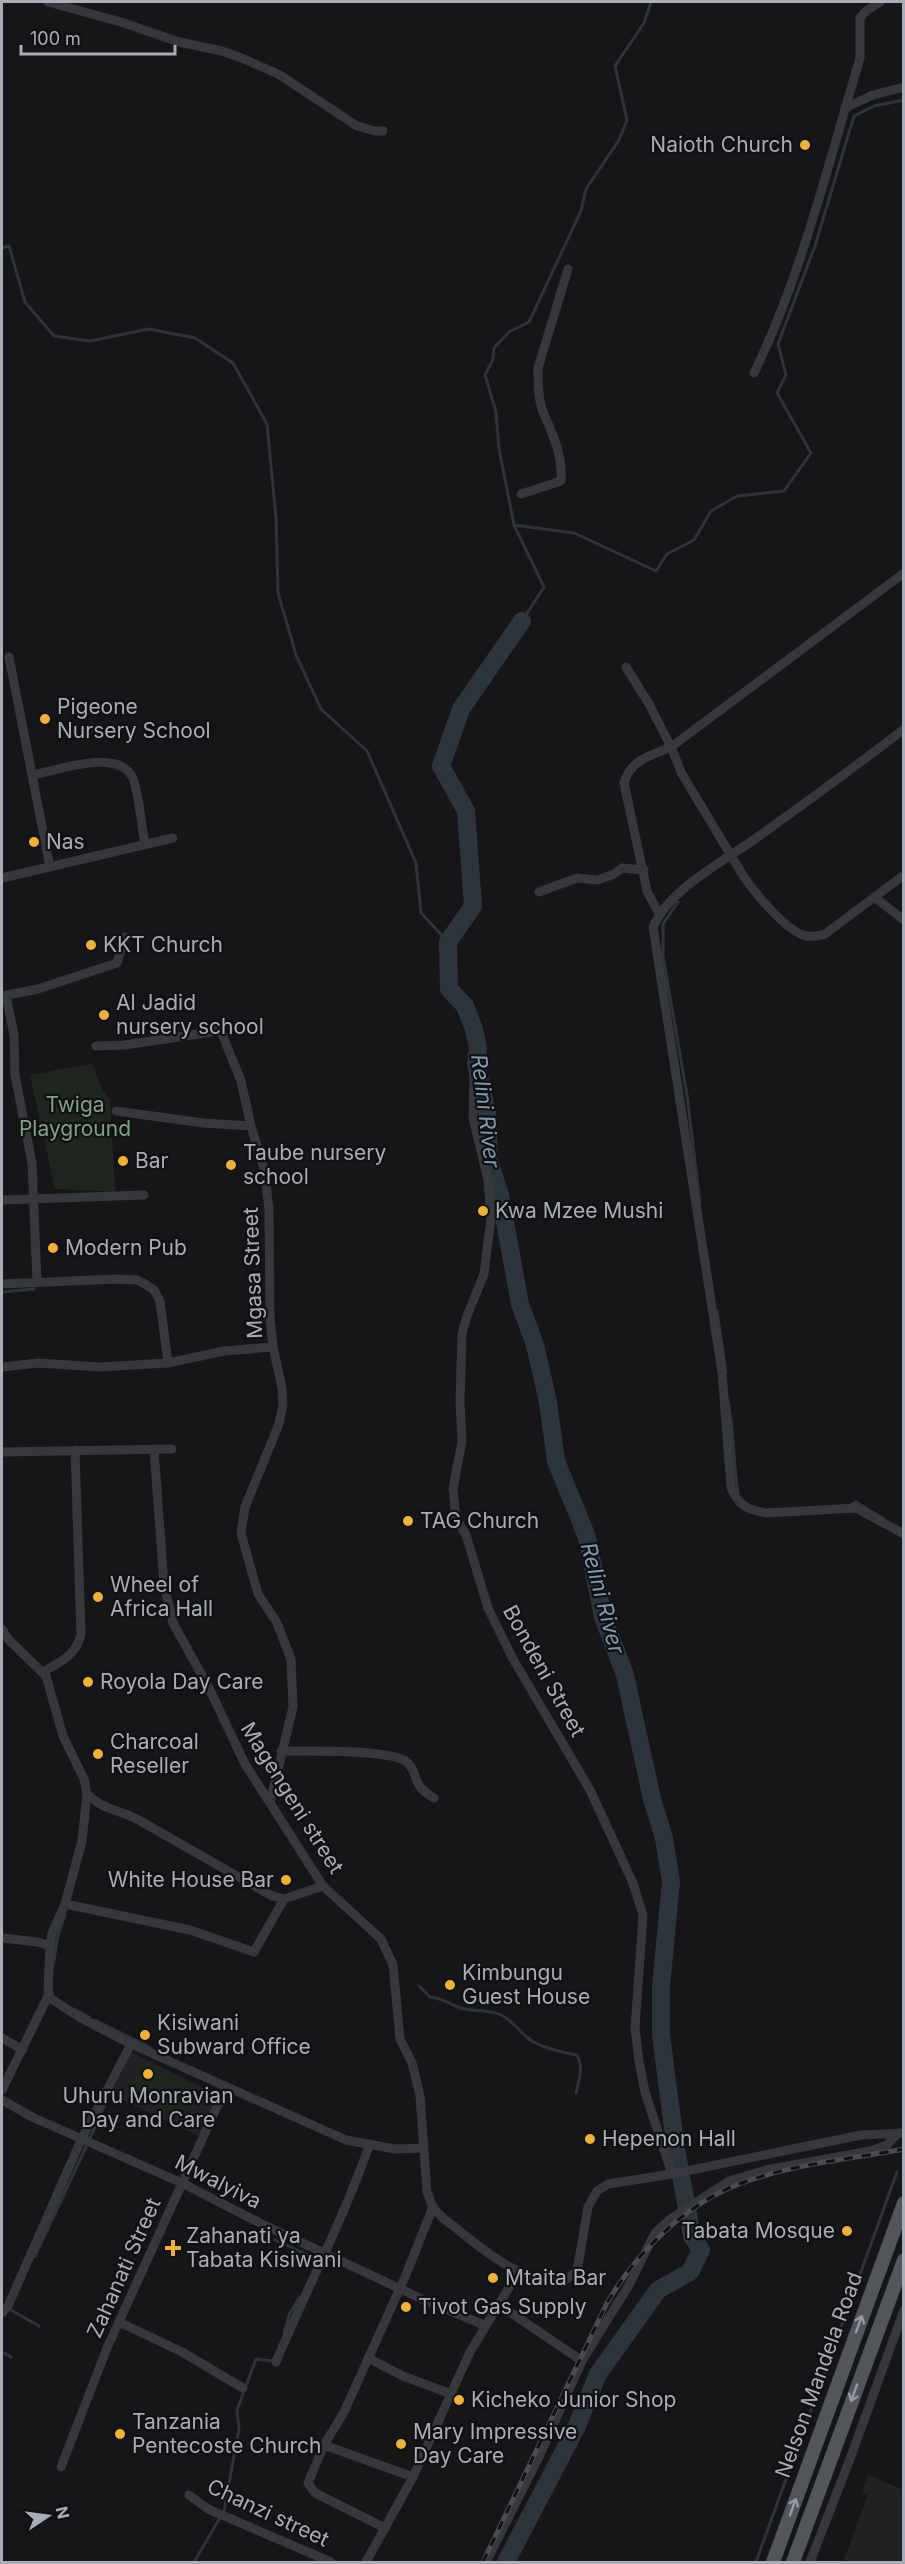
<svg xmlns="http://www.w3.org/2000/svg" width="905" height="2564" viewBox="0 0 905 2564" font-family="Inter,sans-serif">
  <style>
    .built { fill: #222225 }
    .green { fill: #1e261f }
    .lines { fill: none; stroke-linecap: round; stroke-linejoin: round }
    .stream { stroke: #2c353c; stroke-width: 3 }
    .river { stroke: #2c353c; stroke-width: 18 }
    .street { stroke: #37383d; stroke-width: 9 }
    .primary { stroke: #53555c; stroke-width: 14 }
    .rail-casing { stroke: #4a4c52; stroke-width: 5 }
    .rail { stroke: #111113; stroke-width: 3; stroke-dasharray: 9; stroke-linecap: butt }
    .oneway { stroke: #979ba6 }
    .poi-dot { fill: #f2b134; stroke: #111113; stroke-width: 2 }
    .labels { text-anchor: middle; stroke-width: 4.5; stroke-linejoin: round; paint-order: stroke }
    .poi-label { font-size: 21px; fill: #a8adb8; stroke: #111113; text-anchor: start }
    .park-label { font-size: 21px; fill: #7fa381; stroke: #111113 }
    .street-label { font-size: 21px; fill: #a8adb8; stroke: #111113 }
    .water-label { font-size: 22px; font-style: italic; fill: #7f9bb3; stroke: #111113 }
  </style>
  <rect width="100%" height="100%" fill="#161618"/>
  <g class="built">
    <path d="M131 2052 219 2096 199 2136 111 2095Z"/>
    <path d="M868 2474 903 2490V2562H848L844 2560 866 2500 867 2494 862 2493Z"/>
  </g>
  <g class="green">
    <path d="M92 1064C100 1078 97 1086 110 1099L115 1192 55 1189 30 1075Z"/>
    <path d="M144 2061 212 2094 205 2107 189 2100 180 2118 128 2093Z"/>
  </g>
  <g class="lines">
    <g class="stream">
      <path d="M2 248 9 246 25 302 54 336 90 341 149 329 195 338 233 363 267 424 276 518 278 593 296 655 321 709 367 751 416 863 421 913 448 942"/>
      <path d="M514 525 574 533 656 571 667 554 694 540 711 511 737 496 784 491 811 453 777 393 786 375 778 344 815 246 854 116 874 106 904 100"/>
      <path d="M522 621 544 587 514 525 499 449 496 412 485 375 493 359 494 348 509 332 529 322 581 211 586 189 619 140 627 120 615 66 644 23 651 2"/>
      <path d="M678 902 663 924V956L687 1095 700 1204"/>
      <path d="M2 1292 34 1289"/>
      <path d="M717 1311 726 1373"/>
      <path d="M728 1400C734 1431 733 1461 738 1492"/>
      <path d="M851 1505 856 1502 884 1519"/>
      <path d="M53 1966 58 1935 65 1915"/>
      <path d="M419 1986 430 1997C443 1998 449 2004 460 2008 474 2012 488 2009 501 2015 512 2020 520 2032 529 2039 540 2047 563 2053 577 2055 584 2069 579 2079 576 2093"/>
      <path d="M74 2009 89 2017"/>
      <path d="M95 2020 151 2048"/>
      <path d="M90 2138 107 2100"/>
      <path d="M275 2240 319 2260"/>
      <path d="M35 2256 86 2147"/>
      <path d="M9 2309 39 2326"/>
      <path d="M284 2333 289 2315 299 2298"/>
      <path d="M2 2352 11 2357"/>
      <path d="M194 2562 224 2511 239 2429 237 2410 256 2359 273 2361 274 2358"/>
      <path d="M756 2562 897 2172"/>
    </g>
    <path class="river" d="M506 2562 576 2428 598 2374 658 2290 690 2272 701 2250 692 2236 675 2143 661 2035V1986L671 1882 664 1838 652 1799 625 1675 603 1617 587 1537 556 1461 548 1402 535 1345 520 1304 500 1195 489 1160 487 1113 476 1063 478 1048 474 1029 465 1006 449 989 448 942 473 906 466 811 441 766 461 709 522 621"/>
    <g class="street">
      <path d="M48 2 121 22 179 42 222 51 244 59 280 75 357 126 375 131H383"/>
      <path d="M845 108 873 95 904 87"/>
      <path d="M754 373C799 281 824 180 853 82L860 58V18L866 11 880 2"/>
      <path d="M521 494 561 481C563 455 553 435 543 412 538 399 538 382 538 368L568 269"/>
      <path d="M9 657 50 867"/>
      <path d="M626 667 649 704 671 747 682 774 744 877C755 893 787 932 806 936 813 937 819 936 825 934L904 875"/>
      <path d="M904 729C856 766 808 801 759 836 725 861 670 888 653 927L722 1372 731 1487C738 1505 747 1510 766 1513L856 1508 904 1534"/>
      <path d="M33 775C59 770 123 746 134 781 140 801 141 824 145 844"/>
      <path d="M2 878 173 838"/>
      <path d="M539 892 577 878 598 880 614 874 622 868 644 870"/>
      <path d="M874 897 904 920"/>
      <path d="M659 914 647 891 624 783C631 759 650 756 671 747L904 573"/>
      <path d="M6 995 14 1035 15 1075 32 1163 37 1281"/>
      <path d="M2 996 38 989 117 963 125 937"/>
      <path d="M96 1046 125 1045 218 1031 222 1034 241 1081 251 1126 265 1172 269 1212 270 1319 273 1347 282 1388 283 1405 279 1424 245 1507 241 1533 258 1594 277 1623 291 1659 293 1707 270 1803"/>
      <path d="M474 1071 473 1118 488 1180 491 1219 484 1274 467 1316 462 1334 460 1402 462 1441 453 1489 456 1518 466 1535 488 1608 513 1659 590 1790 633 1883 643 1915 635 2028 639 2061 645 2092 672 2174"/>
      <path d="M116 1111 203 1123 251 1126"/>
      <path d="M2 1200 144 1195"/>
      <path d="M2 1284 117 1279 137 1280 145 1284 154 1290 160 1301 168 1363"/>
      <path d="M2 1367 38 1363 100 1367 168 1363 224 1351 273 1347"/>
      <path d="M154 1449 164 1585 173 1623 209 1688 245 1764 323 1886 381 1939 393 1965 400 2039 412 2063 420 2096 427 2192C429 2196 430 2201 432 2205 437 2215 448 2222 456 2228 485 2252 524 2284 564 2281L577 2271 588 2207 597 2191 608 2184 672 2174 861 2135 904 2133"/>
      <path d="M2 1452 172 1449"/>
      <path d="M2 1629 8 1639 46 1676 63 1736 84 1779 87 1794 82 1841 65 1904 52 1933 50 1946 48 1988 50 1998 79 2017 131 2044 346 2140 395 2149 424 2148"/>
      <path d="M43 1672C61 1661 76 1656 81 1634L75 1450"/>
      <path d="M281 1751C304 1751 392 1749 407 1762 419 1772 410 1785 434 1798"/>
      <path d="M87 1794C100 1808 118 1810 135 1818L272 1896 284 1899 323 1886"/>
      <path d="M65 1904 190 1930 254 1952 284 1899"/>
      <path d="M2 1938 38 1942 50 1946"/>
      <path d="M2 2038 23 2050"/>
      <path d="M2 2090 49 1994"/>
      <path d="M2 2100 32 2117 182 2183 260 2223 424 2300 484 2325"/>
      <path d="M498 2304 582 2361"/>
      <path d="M2 2313 8 2306 82 2138 131 2044"/>
      <path d="M119 2322 182 2352 243 2388"/>
      <path d="M368 2358 403 2376 451 2394"/>
      <path d="M276 2362C306 2290 343 2220 369 2146"/>
      <path d="M324 2445 413 2477"/>
      <path d="M61 2467 107 2348 226 2087"/>
      <path d="M189 2495 208 2509 331 2562"/>
      <path d="M385 2528 315 2493 308 2483 324 2445 344 2412 405 2277 433 2207"/>
      <path d="M366 2562 413 2477 470 2352 519 2271"/>
      <path d="M486 2562 539 2457 582 2361 629 2285 655 2233 669 2220 729 2181 766 2170 870 2151 887 2145 898 2133"/>
      <path d="M810 2562 850 2459 904 2310"/>
    </g>
    <g class="primary">
      <path d="M773 2562 904 2203"/>
      <path d="M793 2562 904 2260"/>
    </g>
    <g class="rail-casing">
      <path id="rail" d="M483 2562 607 2303C636 2253 686 2203 742 2183 793 2164 850 2159 904 2149"/>
    </g>
    <use href="#rail" class="rail"/>
  </g>
  <defs><path id="oneway-shaft" d="M-6 0H5M1.5-3L5.5 0L1.5 3" fill="none" stroke-width="1.6" stroke-linecap="round" stroke-linejoin="round" transform="scale(1.5)"/></defs>
  <g class="oneway">
    <use href="#oneway-shaft" transform="translate(859 2324) rotate(-70)"/>
    <use href="#oneway-shaft" transform="translate(854 2393) rotate(110)"/>
    <use href="#oneway-shaft" transform="translate(793 2507) rotate(-70)"/>
  </g>
  <g class="poi-dot">
    <circle cx="805" cy="145" r="6"/>
    <circle cx="45" cy="719" r="6"/>
    <circle cx="34" cy="842" r="6"/>
    <circle cx="91" cy="945" r="6"/>
    <circle cx="104" cy="1015" r="6"/>
    <circle cx="123" cy="1161" r="6"/>
    <circle cx="231" cy="1165" r="6"/>
    <circle cx="483" cy="1211" r="6"/>
    <circle cx="53" cy="1248" r="6"/>
    <circle cx="408" cy="1521" r="6"/>
    <circle cx="98" cy="1597" r="6"/>
    <circle cx="88" cy="1682" r="6"/>
    <circle cx="98" cy="1754" r="6"/>
    <circle cx="286" cy="1880" r="6"/>
    <circle cx="450" cy="1985" r="6"/>
    <circle cx="145" cy="2035" r="6"/>
    <circle cx="148" cy="2074" r="6"/>
    <circle cx="590" cy="2139" r="6"/>
    <circle cx="847" cy="2231" r="6"/>
    <path d="M170 2239h6v6h6v6h-6v6h-6v-6h-6v-6h6z"/>
    <circle cx="493" cy="2278" r="6"/>
    <circle cx="406" cy="2307" r="6"/>
    <circle cx="459" cy="2400" r="6"/>
    <circle cx="120" cy="2434" r="6"/>
    <circle cx="401" cy="2444" r="6"/>
  </g>
  <g class="labels">
    <g class="poi-label">
      <text x="793" y="152" text-anchor="end">Naioth Church</text>
      <text x="57" y="714">Pigeone<tspan x="57" dy="24">Nursery School</tspan></text>
      <text x="46" y="849">Nas</text>
      <text x="103" y="952">KKT Church</text>
      <text x="116" y="1010">Al Jadid<tspan x="116" dy="24">nursery school</tspan></text>
      <text x="243" y="1160">Taube nursery<tspan x="243" dy="24">school</tspan></text>
      <text x="135" y="1168">Bar</text>
      <text x="495" y="1218">Kwa Mzee Mushi</text>
      <text x="65" y="1255">Modern Pub</text>
      <text x="420" y="1528">TAG Church</text>
      <text x="110" y="1592">Wheel of<tspan x="110" dy="24">Africa Hall</tspan></text>
      <text x="100" y="1689">Royola Day Care</text>
      <text x="110" y="1749">Charcoal<tspan x="110" dy="24">Reseller</tspan></text>
      <text x="274" y="1887" text-anchor="end">White House Bar</text>
      <text x="462" y="1980">Kimbungu<tspan x="462" dy="24">Guest House</tspan></text>
      <text x="157" y="2030">Kisiwani<tspan x="157" dy="24">Subward Office</tspan></text>
      <text x="148" y="2103" text-anchor="middle">Uhuru Monravian<tspan x="148" dy="24">Day and Care</tspan></text>
      <text x="602" y="2146">Hepenon Hall</text>
      <text x="835" y="2238" text-anchor="end">Tabata Mosque</text>
      <text x="186" y="2243">Zahanati ya<tspan x="186" dy="24">Tabata Kisiwani</tspan></text>
      <text x="505" y="2285">Mtaita Bar</text>
      <text x="418" y="2314">Tivot Gas Supply</text>
      <text x="471" y="2407">Kicheko Junior Shop</text>
      <text x="132" y="2429">Tanzania<tspan x="132" dy="24">Pentecoste Church</tspan></text>
      <text x="413" y="2439">Mary Impressive<tspan x="413" dy="24">Day Care</tspan></text>
    </g>
    <g class="park-label">
      <text x="75" y="1112">Twiga<tspan x="75" dy="24">Playground</tspan></text>
    </g>
    <g class="street-label">
      <text transform="translate(253 1273) rotate(-92)" y="7">Mgasa Street</text>
      <text transform="translate(544 1671) rotate(61)" y="7">Bondeni Street</text>
      <text transform="translate(292 1798) rotate(58)" y="7">Magengeni street</text>
      <text transform="translate(218 2182) rotate(27)" y="7">Mwalyiva</text>
      <text transform="translate(124 2268) rotate(-66)" y="7">Zahanati Street</text>
      <text transform="translate(819 2375) rotate(-70)" y="7">Nelson Mandela Road</text>
      <text transform="translate(268 2513) rotate(25)" y="7">Chanzi street</text>
    </g>
    <g class="water-label">
      <text transform="translate(486 1111) rotate(83)" y="8">Relini River</text>
      <text transform="translate(603 1598) rotate(75)" y="8">Relini River</text>
    </g>
  </g>
  <rect width="905" height="2564" fill="none" stroke="#a8adb8" stroke-width="6"/>
  <g transform="translate(48 2516) rotate(77)" stroke="#111113" stroke-width="4.5" paint-order="stroke">
  <path d="M0-4.5L10 22L0 15L-10 22Z" fill="#a8adb8"/>
  <text y="-9" font-size="16" font-weight="bold" text-anchor="middle" fill="#a8adb8">N</text>
  </g>
  <path d="M21 45v9h154v-9" fill="none" stroke="#a8adb8" stroke-width="3"/>
  <text x="30" y="45" font-size="18" fill="#a8adb8" stroke="#111113" stroke-width="4.5" paint-order="stroke">100 m</text>
</svg>
